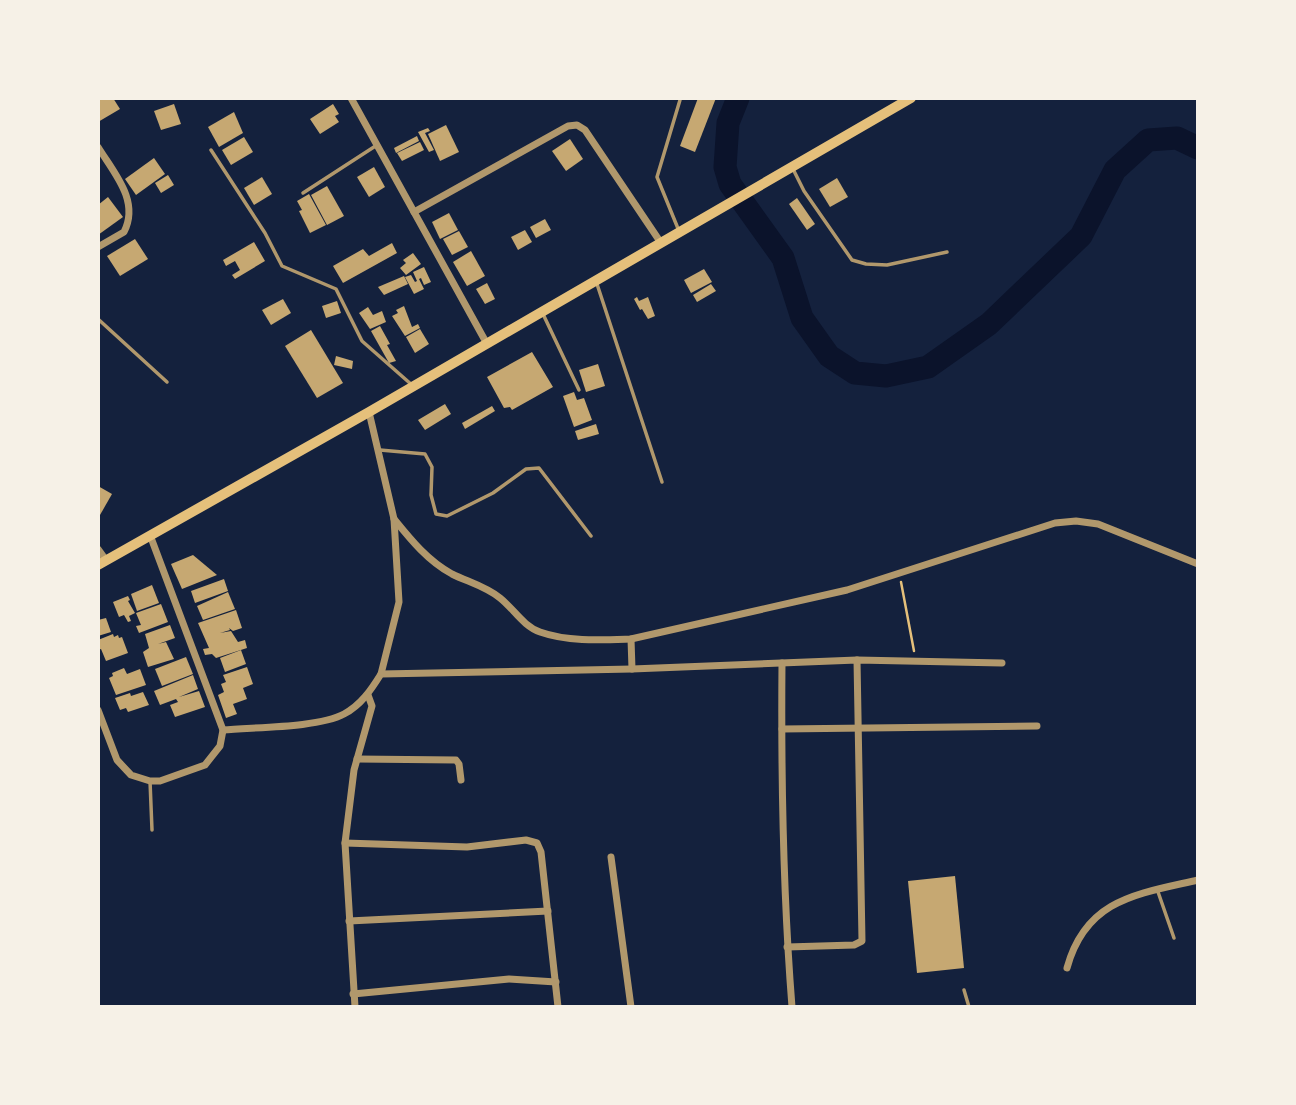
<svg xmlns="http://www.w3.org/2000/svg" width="1296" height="1105" viewBox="0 0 1296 1105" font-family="Literata,serif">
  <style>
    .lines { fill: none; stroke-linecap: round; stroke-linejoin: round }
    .river { stroke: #0b132b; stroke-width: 23 }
    .building { fill: #c6a872 }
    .path { stroke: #e5c07b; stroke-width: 2.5 }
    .service { stroke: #b1986c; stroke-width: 3.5 }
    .minor { stroke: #b1986c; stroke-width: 7 }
    .secondary { stroke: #e5c07b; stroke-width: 10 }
  </style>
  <rect width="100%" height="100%" fill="#14213d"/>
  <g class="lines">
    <path class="river" d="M738 98 728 123 725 167 730 184 783 258 802 318 829 356 855 373 886 376 928 367 989 324 1081 236 1115 170 1148 140 1177 138 1198 148"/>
  </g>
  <g class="building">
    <path d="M113 98 120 109 98 122V99Z"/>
    <path d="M698 98H716L695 152 680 146Z"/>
    <path d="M174 104 181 124 161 130 154 111Z"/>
    <path d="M333 104 339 114 335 116 339 122 320 134 310 119Z"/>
    <path d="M234 112 243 133 219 147 208 127Z"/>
    <path d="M446 125 459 152 440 161 428 134Z"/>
    <path d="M428 128 430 131 425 133 434 150 429 152 418 132Z"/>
    <path d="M417 136 419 141 396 153 394 148Z"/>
    <path d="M244 137 253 152 231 165 222 150Z"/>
    <path d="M570 139 583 159 566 171 552 151Z"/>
    <path d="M420 142 424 150 402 161 397 153Z"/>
    <path d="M154 158 165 174 136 195 125 179Z"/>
    <path d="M374 167 385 187 369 197 357 177Z"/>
    <path d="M168 175 174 185 161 193 155 183Z"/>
    <path d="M262 177 272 194 254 205 244 188Z"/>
    <path d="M837 178 848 197 830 207 819 189Z"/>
    <path d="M327 186 344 216 327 225 311 195Z"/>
    <path d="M309 194 326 225 310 233 299 211 302 210 297 201Z"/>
    <path d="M108 197 123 217 98 235V205Z"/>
    <path d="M797 198 815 224 807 230 789 204Z"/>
    <path d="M449 213 458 230 440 239 432 222Z"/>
    <path d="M545 219 551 230 536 238 530 227Z"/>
    <path d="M525 230 532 242 518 250 511 237Z"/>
    <path d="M459 231 468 247 452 255 443 239Z"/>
    <path d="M135 239 148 259 120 276 107 256Z"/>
    <path d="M254 242 265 261 235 279 232 275 240 270 235 261 226 266 223 260Z"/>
    <path d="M392 243 397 253 343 283 333 266 363 249 369 256Z"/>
    <path d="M471 251 485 276 467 286 453 262Z"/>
    <path d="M413 253 421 264 406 275 400 268 406 263 403 260Z"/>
    <path d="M424 267 431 282 424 285 421 278 419 279 424 289 414 294 405 277 411 275 415 282 417 281 413 272Z"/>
    <path d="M704 269 712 282 691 293 684 280Z"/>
    <path d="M404 276 408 284 384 295 378 287Z"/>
    <path d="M487 283 495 299 485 304 476 289Z"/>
    <path d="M711 284 716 291 697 302 693 295Z"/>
    <path d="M637 297 639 301 648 297 655 316 648 319 642 309 640 310 634 299Z"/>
    <path d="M283 299 291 313 271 325 262 310Z"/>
    <path d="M337 301 341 313 326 318 322 306Z"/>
    <path d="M404 306 412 327 418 324 420 328 405 336 392 316 398 313 396 310Z"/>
    <path d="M368 307 373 315 382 311 386 322 370 329 359 313Z"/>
    <path d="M380 326 390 344 387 345 396 361 389 363 371 331Z"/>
    <path d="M420 329 429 344 415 353 406 337Z"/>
    <path d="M311 330 343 383 317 398 285 346Z"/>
    <path d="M532 352 553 387 512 410 510 407 504 408 487 377Z"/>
    <path d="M336 356 353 361 352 369 334 365Z"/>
    <path d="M598 364 605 386 586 392 579 370Z"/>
    <path d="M574 392 577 400 584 398 592 420 574 427 563 396Z"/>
    <path d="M445 404 451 414 425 430 418 420Z"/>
    <path d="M492 406 495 411 465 429 462 423Z"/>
    <path d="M596 424 599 434 578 440 575 431Z"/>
    <path d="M98 486 112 494 100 515 98 514Z"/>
    <path d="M193 555 217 575 182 589 171 564Z"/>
    <path d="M224 579 228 591 195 603 191 591Z"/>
    <path d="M152 585 159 603 137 611 131 594Z"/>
    <path d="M228 592 235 609 203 620 197 606Z"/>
    <path d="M128 596 130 600 128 601 135 613 129 616 131 621 128 622 124 615 119 617 113 602Z"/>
    <path d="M161 604 168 622 139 633 136 626 141 625 136 613Z"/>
    <path d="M236 610 242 628 233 631 229 628 230 630 220 633 231 631 238 642 245 640 247 648 216 658 212 654 205 655 203 649 209 648 198 623Z"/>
    <path d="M106 618 111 632 98 636V620Z"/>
    <path d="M170 625 175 638 158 644 166 642 174 659 148 667 143 652 149 648 145 634Z"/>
    <path d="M113 634 114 637 118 635 119 638 122 637 128 653 106 661 101 649 98 650V640Z"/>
    <path d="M241 650 246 664 225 672 220 658Z"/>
    <path d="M186 657 193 674 162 686 155 669Z"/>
    <path d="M247 667 253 684 243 688 247 699 233 704 237 714 226 718 218 695 224 692 221 684 226 682 223 675Z"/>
    <path d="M124 668 127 674 140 669 146 685 116 695 109 678 113 676 112 673Z"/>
    <path d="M193 675 198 689 179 697 199 691 205 707 175 717 170 705 178 702 176 699 160 705 154 691Z"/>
    <path d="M143 692 149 705 128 712 126 708 120 710 115 698 130 693 131 696Z"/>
    <path d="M955 876 964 968 917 973 908 881Z"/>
  </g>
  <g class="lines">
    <path class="path" d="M901 582 914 651"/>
    <g class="service">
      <path d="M211 150 265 233 282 266 336 289 362 341 412 385"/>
      <path d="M792 167 804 191 852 260 866 264 887 265 947 252"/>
      <path d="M303 193 377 145"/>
      <path d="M679 231 657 177 680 100"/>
      <path d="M596 281 662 482"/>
      <path d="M543 314 579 390"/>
      <path d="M98 319 167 382"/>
      <path d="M380 450 425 454 432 467 431 495 436 514 447 516 493 493 526 469 539 468 591 536"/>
      <path d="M150 781 152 830"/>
      <path d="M1157 889 1174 938"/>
      <path d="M964 990 969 1007"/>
    </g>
    <g class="minor">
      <path d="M351 98 487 344"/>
      <path d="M98 147C114 173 140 201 124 232L98 247"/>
      <path d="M414 212 568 126 577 125 585 130 661 243"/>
      <path d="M369 412 394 519 399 602 381 674"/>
      <path d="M394 519C411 540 428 561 452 574 468 582 485 586 500 598 514 609 523 626 540 632 568 642 602 640 631 639L847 590 1055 523 1076 521 1098 524 1198 564"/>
      <path d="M98 549 106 560"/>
      <path d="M631 639 632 669"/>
      <path d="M782 663C781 777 783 893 792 1007"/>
      <path d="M98 710 117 760 131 775 150 781H160L205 765 220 746 223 730 150 535"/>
      <path d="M782 729 1037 726"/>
      <path d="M223 730C254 727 318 728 344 714 361 705 371 690 381 674L632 669 857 660 1002 663"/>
      <path d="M357 759 456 760 459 764 461 780"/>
      <path d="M345 843 467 847 526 840 537 843 541 852 558 1007"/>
      <path d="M611 857 631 1007"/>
      <path d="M349 921 548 911"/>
      <path d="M787 947 854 945 862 941 857 660"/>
      <path d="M1067 968C1086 899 1137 894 1198 880"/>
      <path d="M353 994 509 979 556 982"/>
      <path d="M355 1007 345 843 354 770 372 706 368 695"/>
    </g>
    <path class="secondary" d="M98 565 369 412 911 98"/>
  </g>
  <rect width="1296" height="1105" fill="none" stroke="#f6f1e7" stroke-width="200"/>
</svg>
